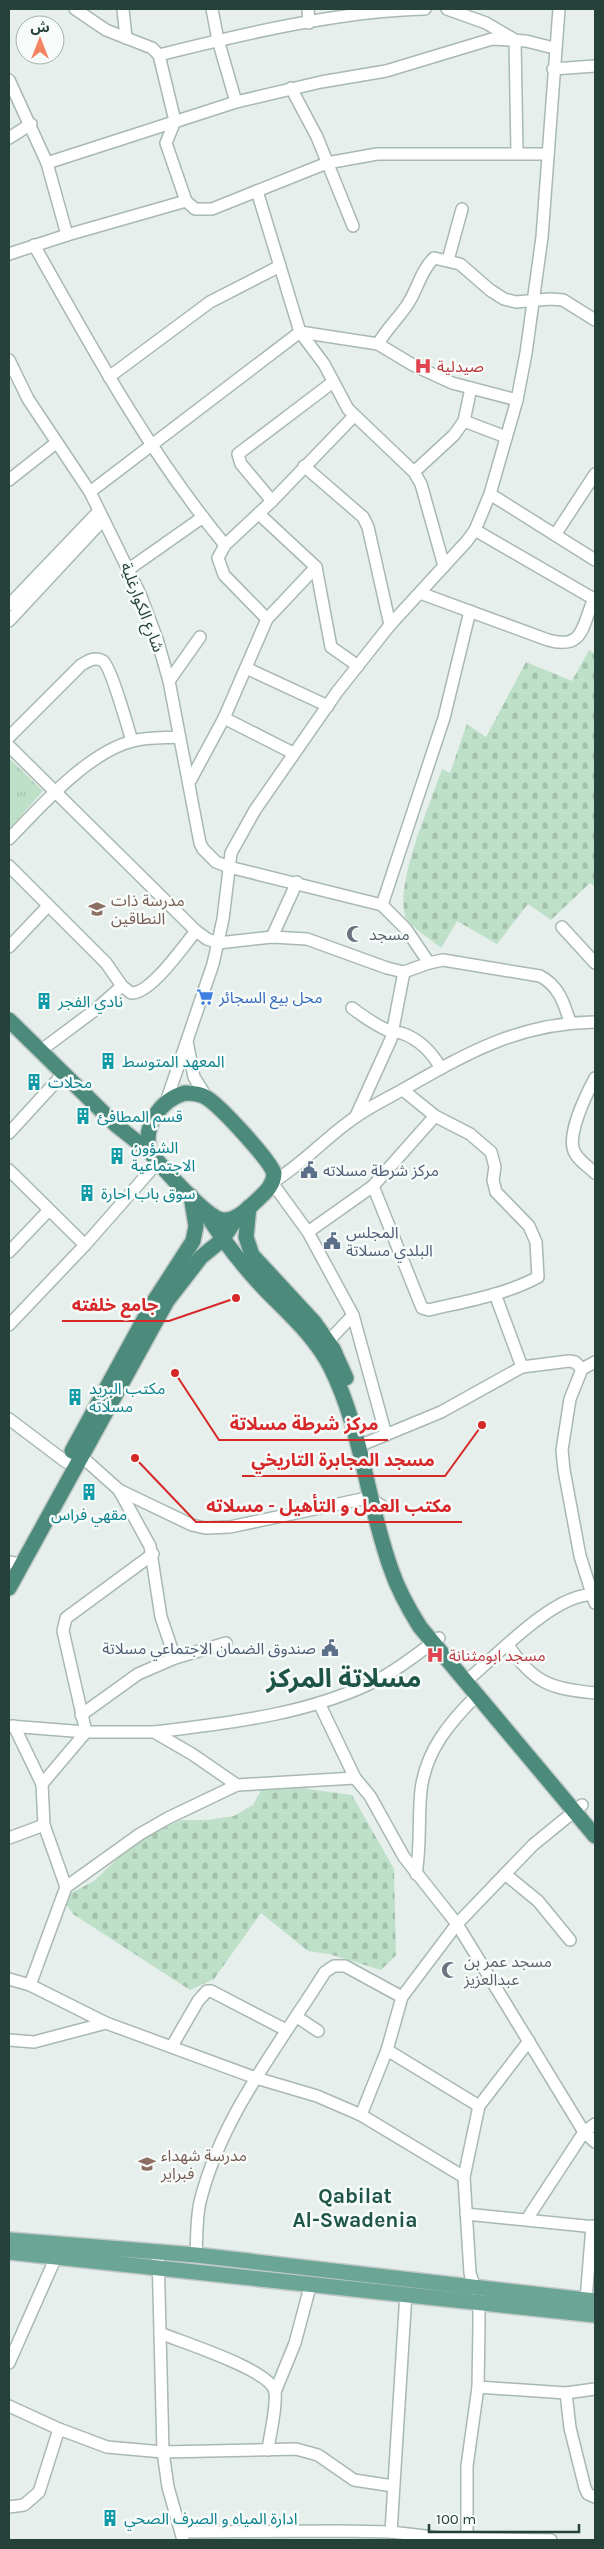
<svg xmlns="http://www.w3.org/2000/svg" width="604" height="2549" viewBox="0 0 604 2549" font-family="Karla,'Noto Sans Arabic',sans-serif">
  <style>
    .grass { fill: url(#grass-tufts) }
    .cemetery { fill: url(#cemetery-stones) }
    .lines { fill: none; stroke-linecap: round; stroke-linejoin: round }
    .minor-casing { stroke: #a8b8b2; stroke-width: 14 }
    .primary-casing { stroke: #c2cac8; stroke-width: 18 }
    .trunk-casing { stroke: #c2cac8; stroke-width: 18 }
    .minor { stroke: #fff; stroke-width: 11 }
    .primary { stroke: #6aa596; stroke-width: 15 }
    .trunk { stroke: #4c8a7c; stroke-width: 15 }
    .labels { text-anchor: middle; stroke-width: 5; stroke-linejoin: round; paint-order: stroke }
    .health-label { font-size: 16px; fill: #be3a42; stroke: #f7fbf9; text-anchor: start }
    .street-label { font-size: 16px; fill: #24423a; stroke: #f7fbf9 }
    .education-label { font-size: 16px; fill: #785e54; stroke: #f7fbf9; text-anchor: start }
    .worship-label { font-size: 16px; fill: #5b616d; stroke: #f7fbf9; text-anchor: start }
    .shop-label { font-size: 16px; fill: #366cbe; stroke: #f7fbf9; text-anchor: start }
    .culture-label { font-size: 16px; fill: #0d838f; stroke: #f7fbf9; text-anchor: start }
    .service-label { font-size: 16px; fill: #4e5e75; stroke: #f7fbf9; text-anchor: start }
    .district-label { font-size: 21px; font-weight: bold; fill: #1f5548; stroke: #f7fbf9 }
    .town-label { font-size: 26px; font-weight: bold; fill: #1f5548; stroke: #f7fbf9 }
    .leader { fill: none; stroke: #d62828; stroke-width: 2 }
    .callout-dot { fill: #d62828; stroke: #f7fbf9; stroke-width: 2 }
    .callout-label { font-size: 18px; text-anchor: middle; font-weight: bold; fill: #d62828; stroke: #f7fbf9; stroke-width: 5; stroke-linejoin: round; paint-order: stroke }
  </style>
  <defs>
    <pattern id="grass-tufts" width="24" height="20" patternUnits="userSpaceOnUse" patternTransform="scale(1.25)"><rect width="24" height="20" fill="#bfe0c8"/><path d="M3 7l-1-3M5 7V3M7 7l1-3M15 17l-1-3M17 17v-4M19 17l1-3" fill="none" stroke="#a4c1ad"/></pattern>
    <pattern id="cemetery-stones" width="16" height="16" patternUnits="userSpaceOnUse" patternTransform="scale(1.25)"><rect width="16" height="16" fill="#bfe0c8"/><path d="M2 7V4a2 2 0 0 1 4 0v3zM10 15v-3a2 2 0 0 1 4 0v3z" fill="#a4c1ad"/></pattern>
  </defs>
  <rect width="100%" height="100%" fill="#e6efeb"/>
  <path class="grass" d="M9 758 43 791 9 829Z"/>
  <g class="cemetery">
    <path d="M589 650 595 654V887L590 883 551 920 528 904 497 944 457 921 441 948C433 941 410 926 406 918 393 887 431 802 442 769L450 773 467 724 486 737 526 662 572 681Z"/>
    <path d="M265 1783 352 1795 394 1869 396 1955 381 1970 329 1954 308 1951 261 1913 214 1979 190 1990 73 1914 62 1898 94 1881 135 1842 181 1820H208L234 1816 253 1805Z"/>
  </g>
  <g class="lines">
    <g class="minor-casing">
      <g id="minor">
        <path d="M75 9 106 30 152 48 159 55 175 121 166 143 186 201 195 209H212L327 163 377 154H548"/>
        <path d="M123 9 126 38"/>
        <path d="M212 9 218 40 236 102"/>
        <path d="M308 9 309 23"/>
        <path d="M447 9 486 23 515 40 517 153"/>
        <path d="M159 55C242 34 340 11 425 9"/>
        <path d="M553 69 595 66"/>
        <path d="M9 80 47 163"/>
        <path d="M291 88 317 137 353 226"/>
        <path d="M9 138 31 124"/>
        <path d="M257 191 300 332 324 364 348 409 414 472 421 484 444 566"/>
        <path d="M67 235 47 163 236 102 321 82 386 71 492 39 526 41 554 48"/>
        <path d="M34 245C92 348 149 453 225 545"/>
        <path d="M9 254 67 235 186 201"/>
        <path d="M448 260 462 209"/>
        <path d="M378 344 413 365 452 383 517 400"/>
        <path d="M9 360 28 399 90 492 140 594 157 639 169 681 200 843 203 849 216 862 229 867 382 905 406 929 429 963 443 960 540 976C559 986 564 1003 570 1022"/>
        <path d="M109 377 210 302 280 266"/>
        <path d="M464 421 506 437"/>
        <path d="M304 466 363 517 368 527 390 625"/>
        <path d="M414 472 454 435 464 421 471 388"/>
        <path d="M9 480 56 443"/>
        <path d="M90 492 300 332 378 344C387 328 400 317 409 302 418 288 421 270 434 258L460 264 490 290 504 299 516 302 550 299 563 300 595 320"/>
        <path d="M490 494 595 560"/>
        <path d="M272 501 241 464 238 454 333 382"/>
        <path d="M259 514 316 567 331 647 358 666"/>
        <path d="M475 530 594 599"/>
        <path d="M555 535 595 474"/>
        <path d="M129 569 203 517"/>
        <path d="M420 593 548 640C586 651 582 622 595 597"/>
        <path d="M9 605 99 511"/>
        <path d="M267 619 224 575 218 558 225 545 272 501 354 416"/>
        <path d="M9 621 103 520"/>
        <path d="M246 668 328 706"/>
        <path d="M169 681 200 637"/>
        <path d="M224 718 293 753"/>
        <path d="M9 737 81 665C88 661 95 656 103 661 111 667 128 728 132 741"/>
        <path d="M9 746 196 931 207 939 218 943 272 937 307 939 387 968 404 972 429 963"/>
        <path d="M189 783 224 718 267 619 316 567"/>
        <path d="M9 839C40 807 88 752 133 741 147 737 164 738 179 737"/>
        <path d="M9 866 106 963 122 986 131 993C151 994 184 945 196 931"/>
        <path d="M382 905 444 718 470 611"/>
        <path d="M562 927 595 963"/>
        <path d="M272 937 297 882"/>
        <path d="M9 947 48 906"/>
        <path d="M352 1008C364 1017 378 1027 392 1032 396 1033 400 1032 404 1034 420 1040 432 1053 441 1068"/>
        <path d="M187 1041 194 1077 207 1098"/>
        <path d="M40 1051 95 1010 122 986"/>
        <path d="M595 1078C587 1093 565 1137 575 1153 579 1161 589 1167 595 1173"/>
        <path d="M165 1105 213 964 223 919 231 853 255 810 337 692 390 625 467 541 475 530 490 494 517 400 526 353 542 237 559 9"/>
        <path d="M356 1116 391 1039 404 972"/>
        <path d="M9 1133 64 1073"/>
        <path d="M9 1170 85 1245"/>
        <path d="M273 1182C304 1163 327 1136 357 1116 371 1106 388 1098 404 1089 467 1053 519 1023 595 1022"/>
        <path d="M273 1184 308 1232 353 1315 386 1435"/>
        <path d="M373 1186 422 1308 429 1310C466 1301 505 1295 538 1277L536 1242 529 1226 496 1192 493 1180 495 1167 491 1152 470 1134 435 1116 403 1090"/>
        <path d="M308 1232 373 1186 435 1116"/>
        <path d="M9 1252 49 1210"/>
        <path d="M495 1294 522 1367"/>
        <path d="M9 1325 85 1245 158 1162"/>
        <path d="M323 1347 353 1315"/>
        <path d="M595 1362 582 1369 570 1399 562 1450 564 1470 580 1556 595 1603"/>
        <path d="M9 1419 66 1462"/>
        <path d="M366 1443 441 1412 522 1367 569 1361 575 1362 582 1369"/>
        <path d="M81 1456 119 1490 192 1525 205 1528 230 1527 362 1499 372 1500 382 1506"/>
        <path d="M119 1490 150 1546 161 1617 175 1658"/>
        <path d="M9 1562 21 1564"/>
        <path d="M508 1645C533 1683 551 1689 595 1693"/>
        <path d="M472 1676C500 1652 558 1591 595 1595"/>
        <path d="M319 1703 355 1778 370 1796 404 1857 457 1924 584 2132 595 2142"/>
        <path d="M81 1715 138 1674 175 1658 226 1643"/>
        <path d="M9 1726 86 1732H154L192 1754 237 1785 355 1778"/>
        <path d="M14 1726 42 1784 44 1825 66 1887"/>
        <path d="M154 1732C230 1723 314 1714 383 1677 403 1666 421 1651 439 1638"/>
        <path d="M42 1784 86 1732 63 1631 66 1618 153 1554"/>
        <path d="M9 1838 44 1825"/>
        <path d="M416 1874C421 1846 418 1818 421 1790 426 1750 450 1722 477 1695"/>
        <path d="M505 1874 538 1901 570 1940"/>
        <path d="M9 1979 30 1985 106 2023 256 2078 317 2096 361 2115 464 2177"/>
        <path d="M30 1985 66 1887 140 1834 168 1818 237 1785"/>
        <path d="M297 2017 318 2031"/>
        <path d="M9 2040 34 2042 106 2023"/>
        <path d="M172 2046 198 2001 207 1991H211L286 2030"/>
        <path d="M387 2050 479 2106"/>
        <path d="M361 2115 387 2050 402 1997 457 1924 533 1845 582 1805"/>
        <path d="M466 2214 595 2227"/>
        <path d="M527 2219 584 2132 595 2124"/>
        <path d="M158 2252 163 2452 168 2487 183 2540"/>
        <path d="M196 2255C197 2236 196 2215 201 2198 223 2114 280 2044 325 1972L334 1966H345L402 1997"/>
        <path d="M586 2300 592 2226"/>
        <path d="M160 2333C181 2342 272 2370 275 2392 277 2408 270 2433 268 2450"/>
        <path d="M9 2363 56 2257"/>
        <path d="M478 2387 566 2393 595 2389"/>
        <path d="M275 2392 295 2343 311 2283"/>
        <path d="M566 2393 570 2428 585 2488 588 2494 595 2497"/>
        <path d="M9 2406 59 2429 107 2447 163 2452 296 2449 318 2455 354 2480 393 2486"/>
        <path d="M9 2507 24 2505 39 2492 59 2429"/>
        <path d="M181 2532 340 2531 391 2532 442 2538 551 2540"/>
        <path d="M391 2532 406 2293"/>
        <path d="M467 2538V2466L478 2387 479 2326V2301L470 2273 464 2177 479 2106 529 2041"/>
      </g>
    </g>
    <g class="primary-casing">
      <g id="primary">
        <path d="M9 2240 196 2255 595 2301"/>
        <path d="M9 2252 595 2315"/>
      </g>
    </g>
    <g class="trunk-casing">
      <g id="trunk">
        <path d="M9 1020 116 1125 150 1152"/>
        <path d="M185 1093C193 1093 201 1094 207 1098 221 1107 269 1159 274 1173 274 1187 262 1195 253 1204 245 1211 235 1221 223 1220 207 1219 161 1166 150 1152 142 1127 160 1100 185 1093Z"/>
        <path d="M249 1207 246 1237 252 1255 314 1322 333 1349 346 1378"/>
        <path d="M204 1210C220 1236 238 1260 259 1283 284 1310 313 1333 330 1366 362 1429 367 1503 391 1569 398 1590 408 1608 420 1627L595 1836"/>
        <path d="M72 1451 153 1303 193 1241 196 1226 191 1196"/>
        <path d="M9 1588 167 1301 201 1257 222 1240 238 1216"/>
      </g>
    </g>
    <use href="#minor" class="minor"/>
    <use href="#primary" class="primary"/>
    <use href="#trunk" class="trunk"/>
  </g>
  <defs>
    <g id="hospital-bare" transform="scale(1.35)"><path d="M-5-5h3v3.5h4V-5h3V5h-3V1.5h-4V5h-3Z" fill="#e0444e" stroke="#f7fbf9" stroke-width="2.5" paint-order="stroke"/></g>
    <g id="school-bare" transform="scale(1.35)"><path d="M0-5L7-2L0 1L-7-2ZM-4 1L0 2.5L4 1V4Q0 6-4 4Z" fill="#8d6e63" stroke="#f7fbf9" stroke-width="2.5" paint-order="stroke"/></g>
    <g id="mosque-bare" transform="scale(1.35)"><path d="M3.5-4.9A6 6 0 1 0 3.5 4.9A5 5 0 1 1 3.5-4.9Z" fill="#6b7280" stroke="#f7fbf9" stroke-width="2.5" paint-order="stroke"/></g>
    <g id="supermarket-bare" transform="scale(1.35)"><path d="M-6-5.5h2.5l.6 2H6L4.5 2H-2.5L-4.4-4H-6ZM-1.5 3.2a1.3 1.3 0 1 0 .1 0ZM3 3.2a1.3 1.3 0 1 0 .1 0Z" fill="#3f7fe0" stroke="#f7fbf9" stroke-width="2.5" paint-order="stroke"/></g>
    <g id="building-bare" transform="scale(1.35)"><path d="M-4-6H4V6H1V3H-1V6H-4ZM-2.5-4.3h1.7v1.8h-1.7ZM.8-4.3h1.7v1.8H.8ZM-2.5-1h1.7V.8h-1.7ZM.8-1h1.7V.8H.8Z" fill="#0f9aa8" stroke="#f7fbf9" stroke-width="2.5" paint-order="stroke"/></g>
    <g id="civic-bare" transform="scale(1.35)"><path d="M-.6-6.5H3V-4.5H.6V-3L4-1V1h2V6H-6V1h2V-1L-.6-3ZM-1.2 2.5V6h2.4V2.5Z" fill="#5c6f8a" stroke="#f7fbf9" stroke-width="2.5" paint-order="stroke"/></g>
  </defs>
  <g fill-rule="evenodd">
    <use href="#hospital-bare" x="423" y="366"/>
    <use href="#school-bare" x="97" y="909"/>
    <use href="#mosque-bare" x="355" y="934"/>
    <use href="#supermarket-bare" x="205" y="997"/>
    <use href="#building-bare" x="44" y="1001"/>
    <use href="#building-bare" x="108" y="1061"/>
    <use href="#building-bare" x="34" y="1082"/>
    <use href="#building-bare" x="83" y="1116"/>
    <use href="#building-bare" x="117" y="1156"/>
    <use href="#civic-bare" x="309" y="1170"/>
    <use href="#building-bare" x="87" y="1193"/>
    <use href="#civic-bare" x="332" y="1241"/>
    <use href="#building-bare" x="75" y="1397"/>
    <use href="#building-bare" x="89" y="1492"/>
    <use href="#civic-bare" x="330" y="1648"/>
    <use href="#hospital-bare" x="435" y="1655"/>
    <use href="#mosque-bare" x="450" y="1970"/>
    <use href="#school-bare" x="147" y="2164"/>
    <use href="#building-bare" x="110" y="2518"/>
  </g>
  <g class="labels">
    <g class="health-label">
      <text x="437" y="372">صيدلية</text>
      <text x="449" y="1661">مسجد ابومثنانة</text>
    </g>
    <g class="street-label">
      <text transform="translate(143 607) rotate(69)" y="6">شارع الكوارغلية</text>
    </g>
    <g class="education-label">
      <text x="111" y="906">مدرسة ذات<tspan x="111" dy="18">النطاقين</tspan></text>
      <text x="161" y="2161">مدرسة شهداء<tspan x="161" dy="18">فبراير</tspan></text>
    </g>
    <g class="worship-label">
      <text x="369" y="940">مسجد</text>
      <text x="464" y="1967">مسجد عمر بن<tspan x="464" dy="18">عبدالعزيز</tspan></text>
    </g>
    <g class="shop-label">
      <text x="219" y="1003">محل بيع السجائر</text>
    </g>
    <g class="culture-label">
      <text x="58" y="1007">نادي الفجر</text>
      <text x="122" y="1067">المعهد المتوسط</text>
      <text x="48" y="1088">محلات</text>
      <text x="97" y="1122">قسم المطافئ</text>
      <text x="131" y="1153">الشؤون<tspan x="131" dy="18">الاجتماعية</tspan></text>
      <text x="101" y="1199">سوق باب احارة</text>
      <text x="89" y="1394">مكتب البريد<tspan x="89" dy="18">مسلاته</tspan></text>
      <text x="89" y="1520" text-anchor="middle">مقهي فراس</text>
      <text x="124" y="2524">ادارة المياه و الصرف الصحي</text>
    </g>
    <g class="service-label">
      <text x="323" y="1176">مركز شرطة مسلاته</text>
      <text x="346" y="1238">المجلس<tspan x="346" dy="18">البلدي مسلاتة</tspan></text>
      <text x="316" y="1654" text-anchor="end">صندوق الضمان الاجتماعي مسلاتة</text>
    </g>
    <g class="district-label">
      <text x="355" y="2203">Qabilat<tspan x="355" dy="24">Al-Swadenia</tspan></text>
    </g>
    <g class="town-label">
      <text x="344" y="1687">مسلاتة المركز</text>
    </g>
  </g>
  <path class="leader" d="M236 1298L169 1321H62M175 1373L219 1440H388M482 1425L445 1476H242M135 1458L196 1522H462"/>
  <g class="callout-dot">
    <circle cx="236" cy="1298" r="5"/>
    <circle cx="175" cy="1373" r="5"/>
    <circle cx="482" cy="1425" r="5"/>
    <circle cx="135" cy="1458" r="5"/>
  </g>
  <g class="callout-label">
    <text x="115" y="1311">جامع خلفته</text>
    <text x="304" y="1430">مركز شرطة مسلاتة</text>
    <text x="343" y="1466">مسجد المجابرة التاريخي</text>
    <text x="329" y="1512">مكتب العمل و التأهيل - مسلاته</text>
  </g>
  <rect width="604" height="2549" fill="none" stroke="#24423a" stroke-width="20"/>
  <g transform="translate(40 40)"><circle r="24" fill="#f7fbf9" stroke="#a3b1ad"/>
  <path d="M0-4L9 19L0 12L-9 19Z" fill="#f4845f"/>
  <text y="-8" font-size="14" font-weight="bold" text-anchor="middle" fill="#24423a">ش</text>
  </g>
  <path d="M429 2524v8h150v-8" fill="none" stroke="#24423a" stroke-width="2.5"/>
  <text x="436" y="2524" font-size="15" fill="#24423a" stroke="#f7fbf9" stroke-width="4" paint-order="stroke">100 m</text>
</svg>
